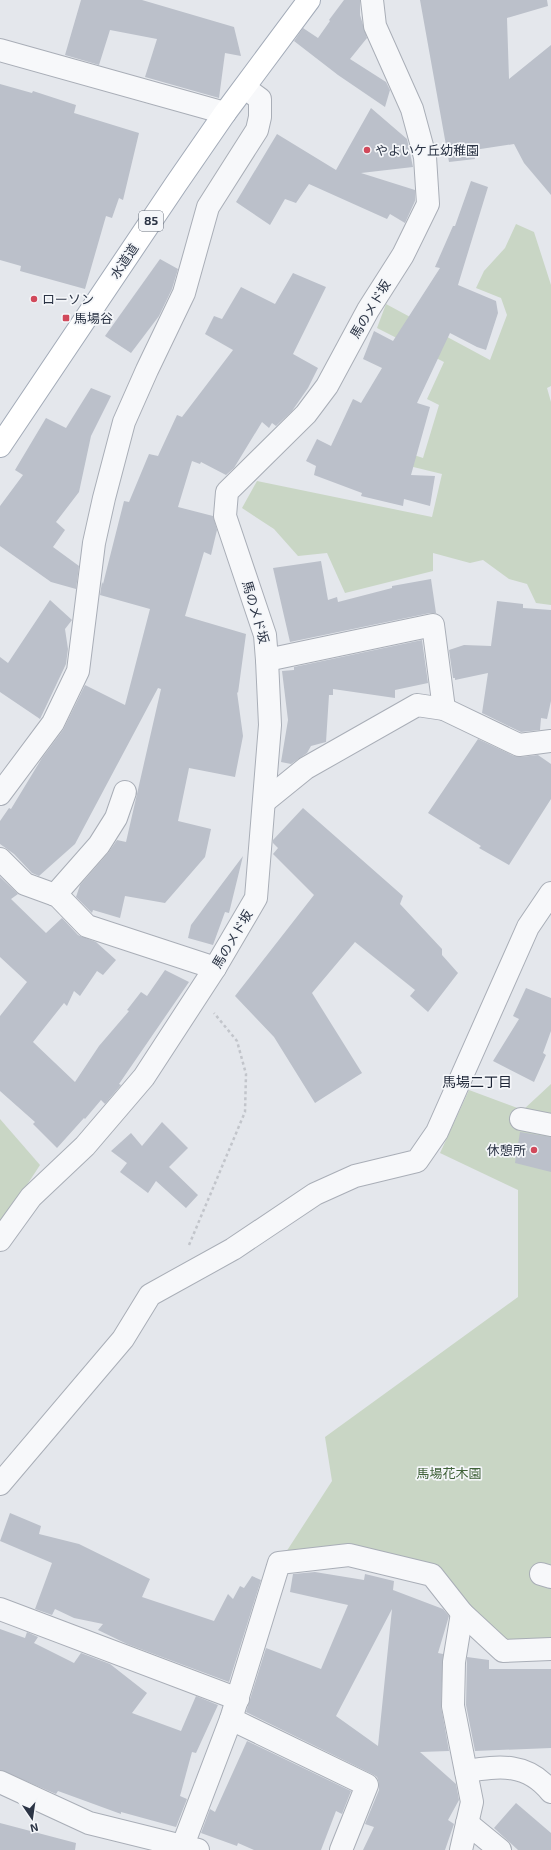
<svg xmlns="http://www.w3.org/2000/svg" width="551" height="1850" viewBox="0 0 551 1850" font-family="'Exo 2','Noto Sans JP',sans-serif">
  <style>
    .green { fill: #c9d6c5 }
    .building { fill: #bbc0ca; fill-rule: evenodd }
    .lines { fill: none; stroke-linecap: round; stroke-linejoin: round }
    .minor-casing { stroke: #a9aeb7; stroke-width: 24 }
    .major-casing { stroke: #a3abb8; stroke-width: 24 }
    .path { stroke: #c2c5cb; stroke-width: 2.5; stroke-dasharray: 3 3; stroke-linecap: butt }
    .minor { stroke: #f7f8fa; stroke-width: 22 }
    .major { stroke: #fff; stroke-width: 22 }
    .poi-dot { fill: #d1495b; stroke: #f4f6f9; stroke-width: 1.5 }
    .labels { text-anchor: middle; stroke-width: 3.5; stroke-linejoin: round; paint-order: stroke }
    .shield { fill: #f4f6f9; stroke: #676e7b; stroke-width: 1 }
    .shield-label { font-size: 12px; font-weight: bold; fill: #2b3445 }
    .poi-label { font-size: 13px; fill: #2b3445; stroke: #f4f6f9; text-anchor: start }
    .street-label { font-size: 13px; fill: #2b3445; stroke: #f4f6f9 }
    .park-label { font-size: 13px; fill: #3f6138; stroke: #f4f6f9 }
    .neighbourhood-label { font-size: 14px; fill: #1d2536; stroke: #f4f6f9 }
  </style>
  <rect width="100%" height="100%" fill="#e4e7ec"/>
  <g class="green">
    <path d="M516 224 534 232 551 285V386L547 388 551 402V605L536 603 527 584 509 579 483 560 470 563 433 553V571L345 593 327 553 298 556 274 529 242 508 257 481 432 517 442 474 360 454 365 439 423 458 439 405 427 399 444 362 377 328 386 304 490 360 507 315 501 298 476 288 484 271 505 248Z"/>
    <path d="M551 1084V1649L503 1651 432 1575 349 1555 279 1563 332 1481 325 1437 518 1297V1190L440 1153 469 1090 523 1110Z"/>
    <path d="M0 1119 40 1165 0 1226Z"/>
  </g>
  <g class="building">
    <path d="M81 0H142L234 27 241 56 225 53 219 98 145 77 157 39 110 30 99 65 65 55Z"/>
    <path d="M344 0H360V15L367 38 350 59 386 82 390 90 385 107 338 75 294 41 303 28 318 38 330 21 329 20Z"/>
    <path d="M420 0H547L548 6 507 18 509 79 551 45V195L524 163 514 144 474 150 475 159 449 162Z"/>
    <path d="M0 84 32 93 33 91 76 105 74 113 139 133 123 200 119 198 112 218 106 216 85 289 20 271 21 266 0 260Z"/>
    <path d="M371 108 407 139 413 167 361 173 415 190V201L405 223 390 214 387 219 309 184 296 203 285 199 270 225 236 202 277 134 336 170Z"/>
    <path d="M471 181 488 187 458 285 496 301 498 313 486 350 477 347 450 333 417 403 430 407 411 475 435 476 430 506 404 499 403 506 361 496 362 493 314 475 316 466 306 461 317 439 331 446 353 399 361 403 382 368 363 359 374 331 393 341 440 268 435 267 453 226H455Z"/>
    <path d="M160 259 178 269 172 289 159 316 131 353 105 336Z"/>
    <path d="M293 273 326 287 293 354 318 368 308 388 292 411 276 426 272 423 269 428 262 422 234 468 226 475 201 462 200 464 192 461 178 507 213 516 217 530 211 555 204 552 185 616 246 634 238 693 237 692 243 736 235 777 189 768 178 821 211 829 205 857 165 903 125 896 120 918 93 910 92 913 76 897 80 885 108 853 117 840 126 842 161 689 158 688 75 844 39 876 32 873 14 854 0 844V821L9 808 11 809 42 758 63 730 85 685 125 705 150 609 100 595 102 582 103 584 124 501 129 502 149 454 158 456 177 415 182 417 233 350 205 334 214 316 222 319 241 287 275 304Z"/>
    <path d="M91 388 111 396 91 436 79 492 56 522 65 530 53 547 79 566 76 589 51 582 0 546V506L23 475 15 470 46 418 66 428Z"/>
    <path d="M321 561 328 600 337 597 338 602 392 588V586L431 579 436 613H430L290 642 273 568Z"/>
    <path d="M50 600 72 620 65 629 68 649 66 664 40 719 0 692V657L8 663Z"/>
    <path d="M497 601 523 604V608L551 610V701L547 719 541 718 540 730 521 732 482 713 488 673 455 680V678H453L449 650 464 645 491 646Z"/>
    <path d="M422 640 428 683 395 690V698L333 689V695H329L326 742 311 746 307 753 291 764 281 762 288 720 282 671 294 670V667Z"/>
    <path d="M478 739 514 756 521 757 538 755 551 764V799L509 865 479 848 481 846 428 813Z"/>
    <path d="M303 808 403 896 400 904 442 949V955L458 973 428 1012 410 996 415 990 355 942 312 993 362 1073 315 1103 274 1037 235 996 314 895 273 854 278 848 273 843V840Z"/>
    <path d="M243 856 229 913 225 912 213 945 188 938 191 925Z"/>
    <path d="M0 877 18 894 11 899 46 933 62 918 78 935 96 942 116 960 103 975 97 971 80 996 74 991 67 1006 64 1003 33 1042 75 1082 99 1046 129 1011 127 1010 141 992 147 996 165 970 189 982 119 1084 121 1085 105 1104 101 1100 85 1119 84 1118 57 1148 33 1124 35 1122 0 1091V1016L27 982 0 957Z"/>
    <path d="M526 988 551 998V1031L543 1053 546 1055 534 1082 493 1061 519 1019 513 1016Z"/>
    <path d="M162 1122 188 1148 169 1167 198 1195 186 1208 156 1181 148 1193 120 1172 127 1163 111 1151 131 1133 142 1146Z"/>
    <path d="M520 1132 551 1137V1172L515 1163Z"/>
    <path d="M10 1513 41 1526 39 1534 79 1544 150 1579 142 1597 214 1621 228 1594 233 1599 240 1586 244 1588 252 1576 261 1580 229 1682 127 1644 98 1630 103 1624 74 1618 55 1609 52 1615 35 1609 52 1563 0 1541Z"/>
    <path d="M315 1572 364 1580 365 1574 394 1581 393 1590 443 1609 449 1616 438 1653 443 1654 441 1706 449 1751 420 1752 456 1784 459 1800 448 1820 454 1824 445 1850H363L374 1827 365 1824 379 1790V1783L377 1777 372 1774 246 1712 266 1648 321 1669 348 1605 290 1592 293 1574ZM392 1609 378 1746 336 1716Z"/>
    <path d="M0 1629 25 1638 27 1632 38 1637 34 1643 74 1663 81 1653 110 1664 147 1693 132 1713 181 1731 196 1696 218 1705 196 1753 192 1752 180 1796 187 1799 176 1827 121 1812V1814L58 1791 56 1794 0 1770Z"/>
    <path d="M467 1657 489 1660V1669H551V1748L475 1751 466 1705Z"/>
    <path d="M247 1741 351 1791 342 1814 336 1811 321 1850H254L238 1843 237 1846 201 1833 210 1809 215 1812Z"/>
    <path d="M516 1803 551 1833V1850H518L494 1828Z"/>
    <path d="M0 1823 76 1843 75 1850H0Z"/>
  </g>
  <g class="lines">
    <g class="minor-casing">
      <g id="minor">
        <path d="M0 50 225 113"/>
        <path d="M267 660 433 625 444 709"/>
        <path d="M0 794 53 723 78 671 94 543 104 498 124 422 147 370 184 293 208 207 257 130 260 117V99L245 88"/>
        <path d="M264 802 306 768 417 705 444 709 519 745 551 741"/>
        <path d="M0 859 25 884 58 896 87 926 215 968"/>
        <path d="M55 895 99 845 116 818 125 792"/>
        <path d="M521 1119 551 1125"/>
        <path d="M0 1240 31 1197 85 1146 144 1077 215 968 256 898 270 725 267 660 265 635 225 516 227 492 306 414 327 386 368 310 403 255 428 204 425 157 412 109 375 26 372 0"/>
        <path d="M0 1484 123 1339 150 1295 233 1249 315 1194 355 1176 417 1161 437 1132 528 927 551 893"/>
        <path d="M541 1574 551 1577"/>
        <path d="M0 1609 238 1699"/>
        <path d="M231 1719 367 1785 341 1850"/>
        <path d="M466 1771C500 1766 527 1762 551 1792"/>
        <path d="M0 1782 89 1823 198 1850"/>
        <path d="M467 1823 500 1850"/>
        <path d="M183 1845 231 1719 279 1563 349 1555 432 1575 462 1613 503 1651 551 1649"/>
        <path d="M461 1850 472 1802 453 1706 454 1662 462 1613"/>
      </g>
    </g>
    <g class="major-casing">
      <path id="major" d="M0 446 176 184 225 113 309 0"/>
    </g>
    <path class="path" d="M189 1245 245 1112 246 1074 237 1041 214 1013"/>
    <use href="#minor" class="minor"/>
    <use href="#major" class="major"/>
  </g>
  <g class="poi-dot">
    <circle cx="367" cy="150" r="4"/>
    <circle cx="34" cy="299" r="4"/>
    <rect x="62" y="314" width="8" height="8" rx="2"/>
    <circle cx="534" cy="1150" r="4"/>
  </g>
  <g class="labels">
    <rect class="shield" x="139" y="211" width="24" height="20" rx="3"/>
    <g class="shield-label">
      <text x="151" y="225">85</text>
    </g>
    <g class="poi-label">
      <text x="375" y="155">やよいケ丘幼稚園</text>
      <text x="42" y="304">ローソン</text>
      <text x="74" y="323">馬場谷</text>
      <text x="526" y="1155" text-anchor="end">休憩所</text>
    </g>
    <g class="street-label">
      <text transform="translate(124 261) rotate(-56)" y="5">水道道</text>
      <text transform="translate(370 309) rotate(-59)" y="5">馬のメド坂</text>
      <text transform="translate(256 612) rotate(74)" y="5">馬のメド坂</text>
      <text transform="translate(232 939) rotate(-59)" y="5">馬のメド坂</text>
    </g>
    <g class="park-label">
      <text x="449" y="1478">馬場花木園</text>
    </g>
    <g class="neighbourhood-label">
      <text x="477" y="1087">馬場二丁目</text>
    </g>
  </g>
  <g transform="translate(32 1818) rotate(167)" stroke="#f4f6f9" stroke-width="3" paint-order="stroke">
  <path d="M0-3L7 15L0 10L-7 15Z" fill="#2b3445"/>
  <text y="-6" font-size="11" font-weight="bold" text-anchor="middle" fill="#2b3445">N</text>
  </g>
</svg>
